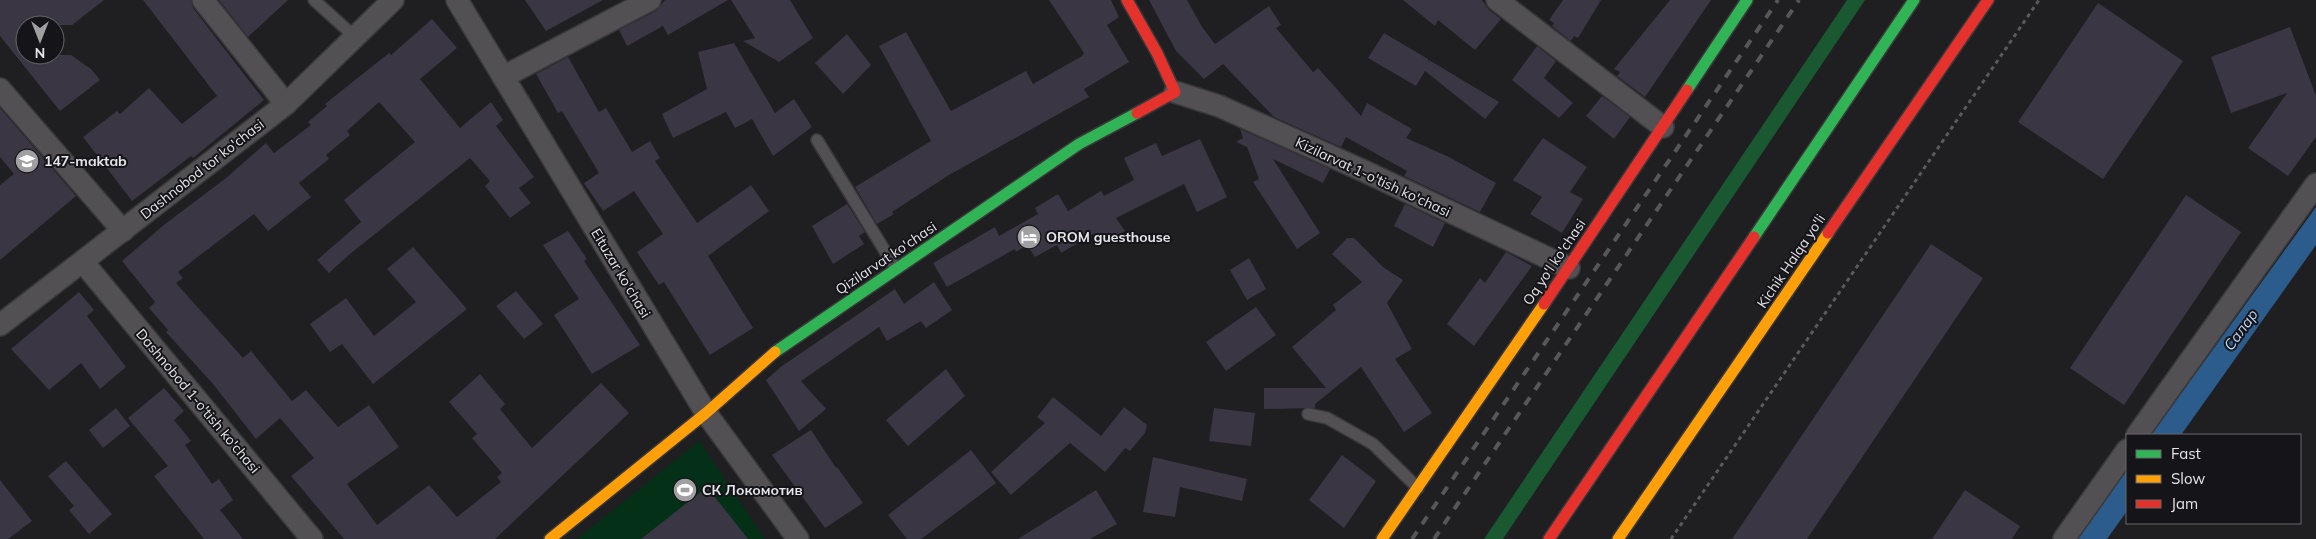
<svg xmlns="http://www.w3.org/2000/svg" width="2316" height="539" viewBox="0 0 2316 539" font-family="Mulish,sans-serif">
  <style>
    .green { fill: #043017 }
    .forest { fill: #195831 }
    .water { fill: #2c5c8c }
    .building { fill: #3a3643 }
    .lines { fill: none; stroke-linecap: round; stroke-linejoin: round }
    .lane-casing { stroke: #39383a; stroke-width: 14 }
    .street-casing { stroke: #39383a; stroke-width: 24 }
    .fast-casing { stroke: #39383a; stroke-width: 14 }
    .slow-casing { stroke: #39383a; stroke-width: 14 }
    .jam-casing { stroke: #39383a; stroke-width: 14 }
    .path { stroke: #5a5a5c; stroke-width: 3; stroke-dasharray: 4 4; stroke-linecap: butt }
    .lane { stroke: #525053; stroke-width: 11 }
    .street { stroke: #525053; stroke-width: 21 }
    .fast { stroke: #30b455; stroke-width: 11 }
    .slow { stroke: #ff9f0a; stroke-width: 11 }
    .jam { stroke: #e5322d; stroke-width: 11 }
    .rail { stroke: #575758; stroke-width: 4; stroke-dasharray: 9 9; stroke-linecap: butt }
    .labels { text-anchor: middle; stroke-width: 4; stroke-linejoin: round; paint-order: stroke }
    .poi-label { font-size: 14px; font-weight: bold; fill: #e5e4e8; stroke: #151419; text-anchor: start }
    .street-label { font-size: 14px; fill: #e5e4e8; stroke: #151419 }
    .water-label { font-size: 15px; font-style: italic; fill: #b8d5f4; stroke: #151419 }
  </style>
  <rect width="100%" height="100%" fill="#1f1e21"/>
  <path class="green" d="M699 441 765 539H577Z"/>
  <path class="forest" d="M1847 0H1865L1503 539H1484Z"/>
  <g class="water">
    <path d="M2316 207V245L2181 435H2151Z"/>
    <path d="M2127 468V511L2107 539H2076Z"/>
  </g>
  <g class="building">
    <path d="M0 0H104L72 25H25V55H71L91 69 100 80 60 111 0 36Z"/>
    <path d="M143 0H191L193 8 264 100 193 158 191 156 132 201 83 137 117 111 120 114 149 88 182 124 217 96Z"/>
    <path d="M219 0H288L248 37Z"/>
    <path d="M525 0H603L546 31Z"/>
    <path d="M665 0H728L668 35 663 26 627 46 619 30 656 11Z"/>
    <path d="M731 0H790L813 38 779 62 743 41 755 38Z"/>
    <path d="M1049 0H1111L1119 17 1107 25 1129 62 1084 89 1089 97 949 175 892 212 894 214 877 224 855 187 931 141 879 46 906 32 951 111 1026 71 1033 84 1082 56 1084 53Z"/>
    <path d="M1149 0H1187L1202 27 1215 44 1269 6 1281 25 1276 28 1313 72 1318 68 1361 116 1367 103 1412 129 1406 138 1449 157 1496 183 1480 212 1404 176 1407 171 1346 137 1341 147 1274 117 1223 64 1204 79 1176 51Z"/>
    <path d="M1403 0H1482L1489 10 1501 19 1475 50 1438 20 1435 26Z"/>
    <path d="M1563 0H1601L1578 38 1574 36 1571 41 1552 26 1554 23 1549 20Z"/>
    <path d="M1670 0H1711L1645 97 1617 76 1620 72 1614 69Z"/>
    <path d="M2098 3 2183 61 2103 179 2018 122Z"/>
    <path d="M432 19 457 48 420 79 460 128 491 102 503 120 496 126 534 177 519 188 531 203 510 218 485 186 490 181 470 158 350 254 329 273 317 260 361 222 344 200 415 142 379 102 347 131 350 135 326 155 329 159 299 183 311 197 268 231 254 214 178 272 183 278 176 283 243 358 251 351 292 401 306 390 338 427 369 405 399 447 347 484 377 525 429 485 457 517 501 482 497 477 502 473 472 438 477 434 449 402 480 374 505 404 500 409 532 448 601 383 629 413 495 539H344L291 476 314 458 280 418 256 439 213 384 166 332 168 330 149 308 155 302 122 261 165 224 226 178 266 143 274 153 311 125 308 122 327 106 325 104 389 53 391 55Z"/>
    <path d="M2290 27 2316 96V137L2288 176 2248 148 2287 93 2231 113 2211 57Z"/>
    <path d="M1384 33 1428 59V62L1429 60 1499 102 1485 119 1425 71 1416 86 1368 58Z"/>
    <path d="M847 34 871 65 843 94 815 63Z"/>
    <path d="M734 43 775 113 794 99 812 127 773 156 752 119 735 128 726 112 673 138 662 114 707 89 698 52Z"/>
    <path d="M1537 46 1556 61 1544 78 1573 103 1559 118 1512 80Z"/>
    <path d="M568 57 599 112 606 108 632 152 650 141 660 158 655 161 697 223 751 185 769 211 708 256 753 328 710 355 664 282 659 285 637 252 663 234 634 191 603 211 584 183 599 173 562 111 558 113 536 74Z"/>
    <path d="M1602 96 1630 117 1614 139 1586 116Z"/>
    <path d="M0 108 76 196 0 260V185L14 174 0 157Z"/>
    <path d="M1240 129 1330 169 1323 183 1273 159 1320 233 1297 249 1253 182 1259 179 1247 147 1236 142 1243 138Z"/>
    <path d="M1543 138 1587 167 1570 192 1583 199 1562 233 1530 214 1542 197 1513 180Z"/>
    <path d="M1200 139 1227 197 1197 212 1184 184 1116 218 1125 231 1101 244 1095 233 1061 253 1057 245 1035 257 1027 245 1016 252 1015 249 947 287 933 263 995 227 999 236 1038 214 1035 208 1058 194 1068 211 1101 191 1104 196 1134 180 1124 158 1156 143 1162 156Z"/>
    <path d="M2186 195 2241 232 2124 405 2070 368Z"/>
    <path d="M847 204 865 232 859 236 864 244 833 264 812 226Z"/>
    <path d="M1405 204 1445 223 1433 247 1394 226Z"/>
    <path d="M568 231 587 259 584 261 640 345 592 374 554 315 579 299 543 245Z"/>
    <path d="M1347 238H1354L1383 267 1403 280 1387 303 1412 349 1395 359 1432 413 1404 432 1361 367 1315 404V408L1264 409V388H1326L1292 347 1336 310 1333 305 1362 282 1332 254Z"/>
    <path d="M1931 244 1983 278 1807 539H1732Z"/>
    <path d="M413 247 467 309 373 384 342 344 330 352 310 324 346 298 374 336 416 302 387 269Z"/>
    <path d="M1506 252 1532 266 1474 346 1447 324 1480 278 1485 283Z"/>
    <path d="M1249 258 1266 289 1247 300 1230 270Z"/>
    <path d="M934 282 952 310 926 328 921 321 887 341 879 327 801 381 826 409 799 431 766 380 782 366 895 289 904 304Z"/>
    <path d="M516 291 543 324 524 339 496 306Z"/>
    <path d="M79 292 94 310 87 316 126 367 100 389 81 363 49 390 11 349Z"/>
    <path d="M1256 307 1276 335 1226 371 1206 342Z"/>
    <path d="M946 369 965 396 908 446 886 420Z"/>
    <path d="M164 388 184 411 174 420 191 441 185 445 212 484 219 479 233 500 220 510 243 539H204L154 476 168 466 128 418Z"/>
    <path d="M1053 397 1101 436 1124 407 1147 425 1145 433 1130 451 1125 448 1105 472 1070 443 1011 495 991 472 1045 423 1037 417Z"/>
    <path d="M116 408 130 426 103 448 89 430Z"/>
    <path d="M1214 408 1255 413 1251 446 1209 441Z"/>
    <path d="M811 430 836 468 837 467 863 503 825 528 772 455Z"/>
    <path d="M971 450 996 483 921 539H907L888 515Z"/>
    <path d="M1342 455 1376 481 1344 528 1309 500Z"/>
    <path d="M1153 457 1247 479 1242 501 1180 487 1175 517 1143 512Z"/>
    <path d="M66 461 112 514 89 534 69 510 74 506 48 476Z"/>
    <path d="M0 480 32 521 8 539H0Z"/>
    <path d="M707 487 748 539H641Z"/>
    <path d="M1096 490 1117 524 1090 539H1018Z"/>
    <path d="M1965 490 2020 526 2012 539H1932Z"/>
  </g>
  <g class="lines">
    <g class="lane-casing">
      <g id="lane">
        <path d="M314 0 355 37"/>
        <path d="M817 140 896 269"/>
        <path d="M1308 414 1327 418 1373 444 1418 488"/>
      </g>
    </g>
    <g class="street-casing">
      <g id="street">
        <path d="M203 0 286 104"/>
        <path d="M457 0 706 413 798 539"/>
        <path d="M1497 0 1663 127"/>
        <path d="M503 77 650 0"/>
        <path d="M0 89 123 231"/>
        <path d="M1175 92 1219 106 1364 171 1569 268"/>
        <path d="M83 262 312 539"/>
        <path d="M0 325 286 104 393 0"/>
        <path d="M2137 435 2316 184"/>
        <path d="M2064 539 2127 450"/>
      </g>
    </g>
    <g class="fast-casing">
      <g id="fast">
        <path d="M1687 90 1747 0"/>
        <path d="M1754 237 1914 0"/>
        <path d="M775 352 1079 144 1137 113"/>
      </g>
    </g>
    <g class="slow-casing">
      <g id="slow">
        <path d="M550 539 706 413 775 352"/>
        <path d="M1382 539 1544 304"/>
        <path d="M1618 539 1828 233"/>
      </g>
    </g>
    <g class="jam-casing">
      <g id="jam">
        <path d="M1127 0 1157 53 1175 92 1137 113"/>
        <path d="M1828 233 1988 0"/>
        <path d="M1544 304 1687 90"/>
        <path d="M1549 539 1754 237"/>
      </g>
    </g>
    <path class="path" d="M1671 539 2039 0"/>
    <use href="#lane" class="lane"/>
    <use href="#street" class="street"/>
    <use href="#fast" class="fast"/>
    <use href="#slow" class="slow"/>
    <use href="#jam" class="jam"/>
    <g class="rail">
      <path d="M1412 539 1778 0"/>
      <path d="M1434 539 1799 0"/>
    </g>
  </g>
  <defs>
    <g id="school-disc" transform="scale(1.25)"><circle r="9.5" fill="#a09fa2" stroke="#151419"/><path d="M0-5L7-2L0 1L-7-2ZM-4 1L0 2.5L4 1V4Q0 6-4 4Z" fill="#fff"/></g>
    <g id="hotel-disc" transform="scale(1.25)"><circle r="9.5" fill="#a09fa2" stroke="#151419"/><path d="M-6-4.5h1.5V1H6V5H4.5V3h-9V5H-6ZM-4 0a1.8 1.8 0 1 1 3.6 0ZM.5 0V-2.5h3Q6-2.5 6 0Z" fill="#fff"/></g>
    <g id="stadium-disc" transform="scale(1.25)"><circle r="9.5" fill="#a09fa2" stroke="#151419"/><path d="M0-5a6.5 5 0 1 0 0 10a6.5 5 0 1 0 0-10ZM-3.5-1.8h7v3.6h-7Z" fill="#fff"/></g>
  </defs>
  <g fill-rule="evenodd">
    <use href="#school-disc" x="27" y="161"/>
    <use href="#hotel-disc" x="1029" y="237"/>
    <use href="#stadium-disc" x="685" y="490"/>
  </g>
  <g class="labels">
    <g class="poi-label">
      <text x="44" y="166">147-maktab</text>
      <text x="1046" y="242">OROM guesthouse</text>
      <text x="702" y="495">СК Локомотив</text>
    </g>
    <g class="street-label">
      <text transform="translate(202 169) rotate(-38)" y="5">Dashnobod tor ko'chasi</text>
      <text transform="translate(1373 177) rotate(25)" y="5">Kizilarvat 1-o'tish ko'chasi</text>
      <text transform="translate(886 258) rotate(-34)" y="5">Qizilarvat ko'chasi</text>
      <text transform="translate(1791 261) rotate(-56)" y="5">Kichik Halqa yo'li</text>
      <text transform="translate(1554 262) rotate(-56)" y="5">Oq yo'l ko'chasi</text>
      <text transform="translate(621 273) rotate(59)" y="5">Eltuzar ko'chasi</text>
      <text transform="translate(198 401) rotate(50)" y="5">Dashnobod 1-o'tish ko'chasi</text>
    </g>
    <g class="water-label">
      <text transform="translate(2241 330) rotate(-54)" y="5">Салар</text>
    </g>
  </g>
  <rect x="2126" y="434" width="175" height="90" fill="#151419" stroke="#68676c"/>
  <rect x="2136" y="450" width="25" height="8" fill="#30b455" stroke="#68676c"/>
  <text x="2171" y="459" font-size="15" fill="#e5e4e8">Fast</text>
  <rect x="2136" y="475" width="25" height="8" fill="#ff9f0a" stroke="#68676c"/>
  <text x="2171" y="484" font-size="15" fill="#e5e4e8">Slow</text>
  <rect x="2136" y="500" width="25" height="8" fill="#e5322d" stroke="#68676c"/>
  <text x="2171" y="509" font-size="15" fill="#e5e4e8">Jam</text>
  <g transform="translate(40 40) rotate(180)"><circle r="24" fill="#151419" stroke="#68676c"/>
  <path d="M0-4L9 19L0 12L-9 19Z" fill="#a09fa2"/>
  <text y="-8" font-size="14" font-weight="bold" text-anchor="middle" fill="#e5e4e8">N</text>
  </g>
</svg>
